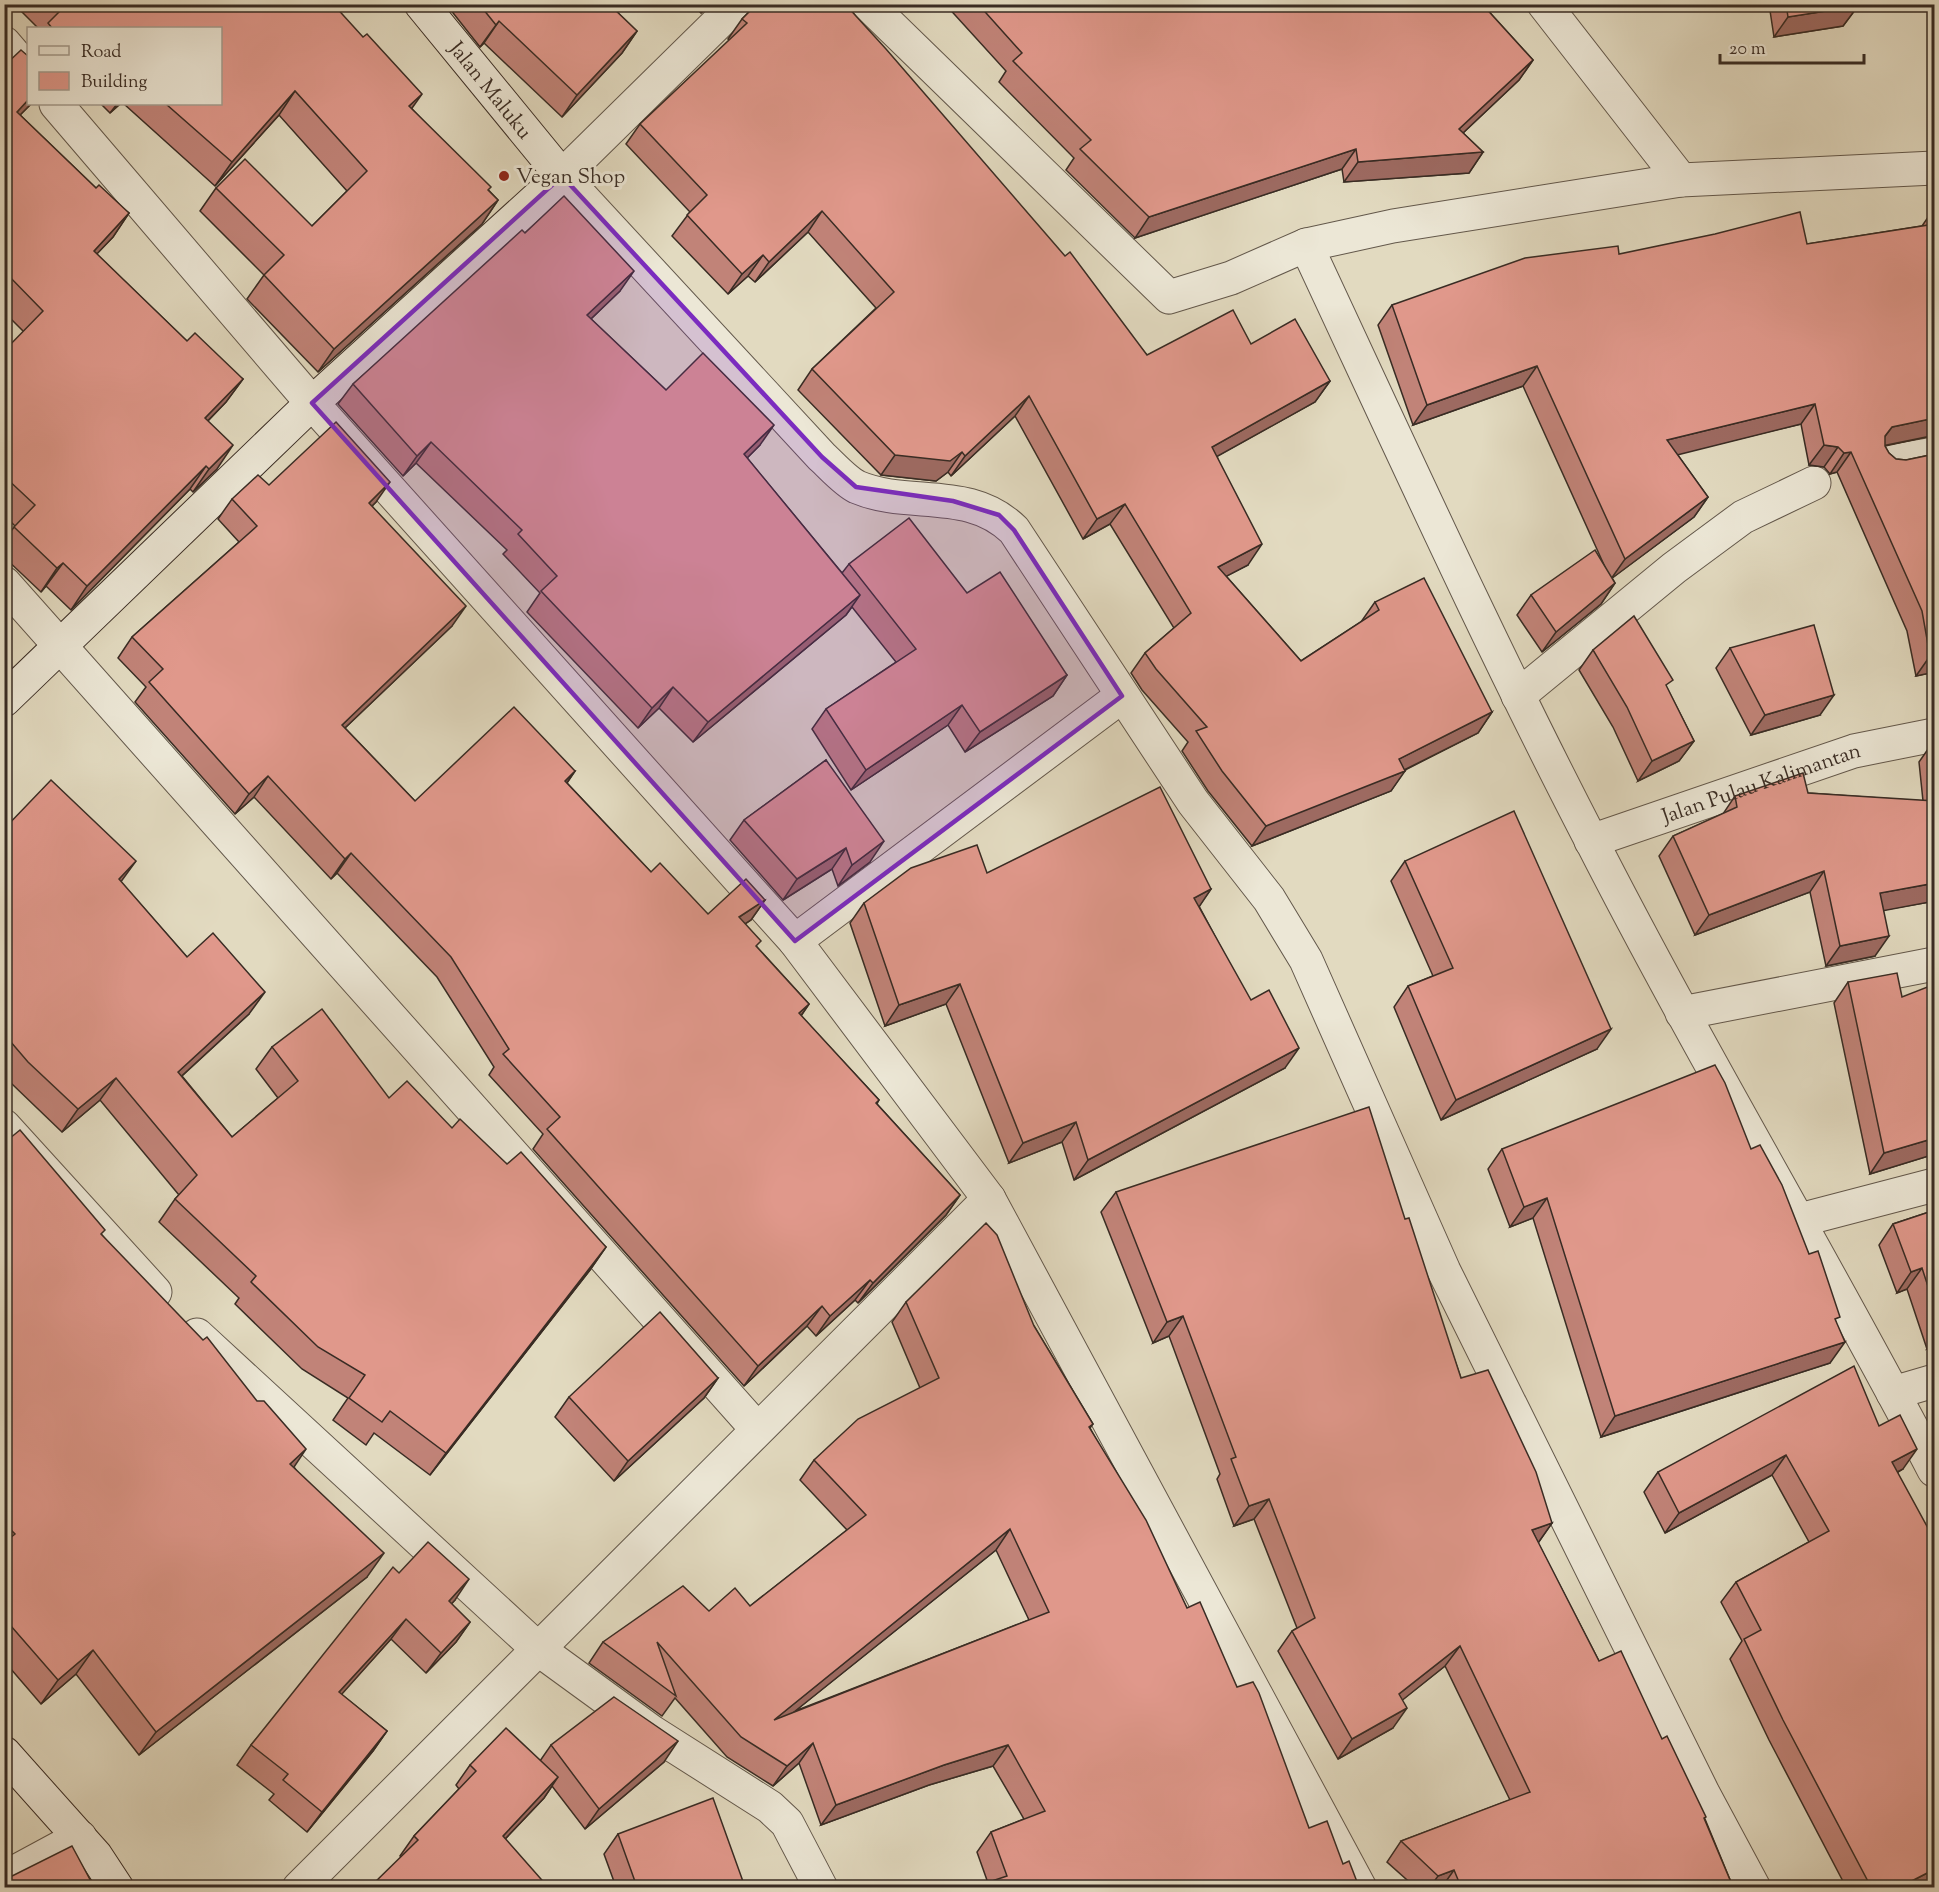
<svg xmlns="http://www.w3.org/2000/svg" width="1939" height="1892" viewBox="0 0 1939 1892" font-family="'Sorts Mill Goudy',serif">
  <style>
    .lines { fill: none; stroke-linecap: round; stroke-linejoin: round }
    .minor-casing { stroke: #63584b; stroke-width: 35 }
    .secondary-casing { stroke: #392c24; stroke-width: 35 }
    .minor { stroke: #ece7d6; stroke-width: 33 }
    .secondary { stroke: #ece7d6; stroke-width: 33 }
    .wall { fill: #c18378; stroke: #392c24; stroke-width: 1.5; fill-rule: evenodd }
    .shaded-wall { fill: #9d6a61; stroke: #392c24; stroke-width: 1.5 }
    .building { fill: #e0988b; stroke: #392c24; stroke-width: 1.5; fill-rule: evenodd }
    .marked { fill: #7b2cbf; fill-opacity: 0.2; stroke: #7b2cbf; stroke-width: 4.5; stroke-linejoin: round }
    .poi-dot { fill: #8f2418; stroke: #ece7d6; stroke-width: 2 }
    .labels { text-anchor: middle; stroke-width: 6; stroke-linejoin: round; paint-order: stroke }
    .street-label { font-size: 21px; fill: #392c24; stroke: #ece7d6 }
    .poi-label { font-size: 21px; fill: #392c24; stroke: #ece7d6; text-anchor: start }
  </style>
  <rect width="100%" height="100%" fill="#e2dac0"/>
  <filter id="stains"><feTurbulence type="fractalNoise" baseFrequency=".00333" numOctaves="4"/><feColorMatrix values="0 0 0 0 .2 0 0 0 0 .09 0 0 0 0 .02 0 0 0 .5 -.17"/></filter>
  <radialGradient id="worn" r=".72"><stop offset=".6" stop-color="#630" stop-opacity="0"/><stop offset="1" stop-color="#630" stop-opacity=".3"/></radialGradient>
  <g class="lines">
    <g class="minor-casing">
      <g id="minor">
        <path d="M737 4 562 176 822 457C832 466 845 481 857 487 909 509 969 486 1014 530L1193 802 1269 899 1306 960 1444 1271 1703 1793 1754 1888"/>
        <path d="M868 4 1169 297 1231 278 1306 245 1393 226 1681 180 1934 168"/>
        <path d="M1544 4 1681 180"/>
        <path d="M4 43 28 71"/>
        <path d="M56 104 312 403 795 941 989 1199 1360 1888"/>
        <path d="M1306 245C1399 444 1489 643 1590 838 1699 1052 1823 1257 1934 1470"/>
        <path d="M1889 462 1934 454"/>
        <path d="M4 583 757 1429"/>
        <path d="M1518 696 1674 568 1743 517 1814 483"/>
        <path id="s1" d="M1591 841 1854 751 1934 735"/>
        <path d="M795 941 1122 696"/>
        <path d="M1682 1013 1934 964"/>
        <path d="M4 1126 155 1292"/>
        <path d="M1800 1220 1934 1185"/>
        <path d="M197 1335 538 1649 652 1732 770 1807 787 1823 821 1888"/>
        <path d="M1893 1393 1934 1381"/>
        <path d="M4 1878 80 1837"/>
        <path d="M299 1888 989 1199"/>
      </g>
    </g>
    <g class="secondary-casing">
      <g id="secondary">
        <path d="M4 700 312 403 562 176 421 4"/>
        <path d="M4 1753 96 1856 117 1888"/>
      </g>
    </g>
    <use href="#minor" class="minor"/>
    <use href="#secondary" class="secondary"/>
  </g>
  <g class="wall">
    <path d="M14 4H333L412 109 498 200 482 224 318 372 247 299 264 275 200 211 216 188 312 226 347 191 279 115 215 186 124 104H220V28H38Z"/>
    <path d="M446 4H618L614 9 637 31 622 53 562 117 484 43 480 47Z"/>
    <path d="M691 4H710L701 13Z"/>
    <path d="M755 4H845L1147 355 1251 344 1330 381 1315 402 1217 456 1248 565 1226 576 1301 661 1361 622 1375 602 1492 712 1478 733 1405 770 1391 791 1252 846 1208 791 1182 751 1188 742 1142 690 1131 673 1145 653 1174 628 1110 524 1083 539 1015 416 951 476 948 472 936 481 881 475 798 390 812 369 876 308 808 232 755 282 748 276 728 294 672 236 690 212 626 144 640 124 730 40 728 39 742 19 754 7Z"/>
    <path d="M945 4H1482L1533 60 1519 80 1463 133 1483 152 1469 173 1344 182 1342 169 1135 238 1066 170 1074 158 999 82 1006 71Z"/>
    <path d="M1769 4H1857L1858 6 1843 26 1774 37Z"/>
    <path d="M4 66 31 104 20 115 96 188 129 213 113 237 96 254 187 341 243 379 226 402 208 421 217 469 193 492 190 489 71 610 46 586 41 592 4 557V540L15 526 4 515V351L24 332 4 312Z"/>
    <path d="M101 104H120L110 113Z"/>
    <path d="M1935 209V436H1931L1885 446 1889 453 1896 459 1906 460 1935 454V672L1916 676 1907 631 1837 472 1830 474 1824 467 1809 465 1801 424 1677 454 1708 497 1694 517 1612 578 1615 583 1601 604 1542 652 1517 615 1531 595 1605 567 1523 386 1413 425 1378 325 1392 305 1619 254 1807 244 1922 226 1933 210Z"/>
    <path d="M525 233 620 291 591 319 666 390 760 445 747 458 842 573 849 564 967 593 1067 675 1053 696 965 752 948 725 851 790 812 729 826 709 896 662 852 607 846 615 693 742 659 708 638 728 527 612 540 593 503 554 507 550 416 463 403 476 338 404 353 384Z"/>
    <path d="M269 485 376 502 372 506 452 626 345 728 415 801 575 771 567 783 651 872 708 914 765 900 751 920 745 924 757 947 809 1004 801 1016 879 1100 877 1104 960 1195 946 1215 858 1303 855 1300 816 1336 807 1326 744 1386 533 1149 543 1134 489 1075 494 1067 437 977 337 873 331 879 254 797 235 814 135 702 146 687 118 658 132 637 239 542 218 519 232 499Z"/>
    <path d="M1730 648 1820 715 1751 735 1716 668Z"/>
    <path d="M1593 650 1667 688 1694 741 1679 761 1638 781 1613 727 1579 670Z"/>
    <path d="M1933 742H1935V901L1883 910 1875 956 1826 966 1810 892 1695 935 1659 856 1673 836 1723 814 1735 796 1808 793 1923 801 1919 762Z"/>
    <path d="M826 760 870 862 838 886 832 869 783 900 730 840 744 820Z"/>
    <path d="M4 829 121 882 187 957 249 1014 182 1076 232 1137 278 1098 256 1069 272 1047 389 1098 452 1128 507 1164 606 1247 590 1270 430 1475 374 1433 366 1445 333 1420 348 1398 302 1369 235 1304 239 1298 159 1222 175 1199 179 1195 100 1100 62 1132 12 1084 4 1076Z"/>
    <path d="M1405 861 1597 1049 1441 1120 1394 1007 1408 986 1433 976 1391 881Z"/>
    <path d="M987 873 1211 889 1199 906 1285 1068 1074 1180 1062 1142 1009 1163 946 1004 885 1026 850 923 864 903Z"/>
    <path d="M1848 982 1902 997 1935 1154 1870 1174 1834 1003Z"/>
    <path d="M4 1143 102 1235 294 1467 367 1577 139 1755 76 1674 41 1704 4 1661Z"/>
    <path d="M1502 1149H1751L1809 1254 1836 1322 1830 1363 1601 1437 1533 1218 1510 1227 1488 1169Z"/>
    <path d="M1116 1192 1405 1219 1461 1378 1552 1523 1538 1543 1599 1661 1662 1739 1705 1819 1733 1887H1415L1387 1862 1401 1841 1510 1800 1445 1666 1402 1700 1393 1728 1338 1759 1278 1651 1292 1631 1297 1628 1254 1519 1234 1526 1217 1479 1220 1474 1169 1336 1153 1343 1101 1212Z"/>
    <path d="M1935 1210V1346L1927 1349 1907 1289 1897 1293 1879 1245 1893 1224Z"/>
    <path d="M906 1302 1034 1326 1093 1424 1090 1428 1187 1608 1237 1687 1309 1828 1343 1864 1359 1887H974L988 1883 977 1852 991 1832 1024 1819 993 1766 929 1785 821 1825 799 1763 773 1786 727 1757 675 1698 662 1716 589 1663 603 1642 709 1611 750 1606 847 1530 800 1480 814 1460 920 1388 892 1322ZM996 1550 1029 1620 795 1711Z"/>
    <path d="M718 1378 704 1398 614 1481 555 1417 569 1397Z"/>
    <path d="M1879 1426 1903 1469 1898 1472 1923 1887H1846L1769 1740 1730 1659 1742 1641 1721 1602 1736 1582 1809 1542 1772 1475 1665 1533 1644 1492 1658 1472Z"/>
    <path d="M399 1573 455 1600 451 1604 470 1622 456 1642 426 1673 391 1639 341 1694 387 1731 373 1751 307 1832 269 1800 274 1794 237 1765 251 1745Z"/>
    <path d="M551 1745 664 1762 585 1829 552 1786 544 1798 506 1838 401 1857 400 1856 414 1836 459 1789 456 1785 470 1765 540 1761Z"/>
    <path d="M618 1834 745 1887H616L604 1854Z"/>
  </g>
  <g class="shaded-wall">
    <path d="M613 4H618L596 28Z"/>
    <path d="M707 4H710L701 13Z"/>
    <path d="M1858 6 1843 26 1774 37 1788 17Z"/>
    <path d="M499 21 484 43 480 47 496 25Z"/>
    <path d="M637 31 622 53 562 117 577 95Z"/>
    <path d="M1533 60 1519 80 1445 150 1459 129Z"/>
    <path d="M295 91 279 115 215 186 232 162Z"/>
    <path d="M422 94 405 118 409 106Z"/>
    <path d="M28 100V104H31L4 131 17 112Z"/>
    <path d="M117 104H120L110 113Z"/>
    <path d="M1356 149 1342 169 1135 238 1149 217Z"/>
    <path d="M1483 152 1469 173 1344 182 1358 162Z"/>
    <path d="M498 200 482 224 318 372 334 349Z"/>
    <path d="M822 211 808 232 755 282 769 262Z"/>
    <path d="M129 213 113 237 77 275 94 251Z"/>
    <path d="M763 255 748 276 728 294 742 274Z"/>
    <path d="M634 271 620 291 573 336 587 315Z"/>
    <path d="M1537 366 1523 386 1413 425 1427 405Z"/>
    <path d="M243 379 226 402 188 441 205 418Z"/>
    <path d="M1330 381 1315 402 1198 467 1212 447Z"/>
    <path d="M1029 396 1015 416 951 476 965 456Z"/>
    <path d="M1815 404 1801 424 1653 461 1667 440Z"/>
    <path d="M1935 418V436H1931L1877 447 1892 427Z"/>
    <path d="M774 425 760 445 730 475 744 454Z"/>
    <path d="M431 442 416 463 403 476 417 456Z"/>
    <path d="M233 445 217 469 193 492 209 469Z"/>
    <path d="M1824 445 1838 447 1824 467 1809 465Z"/>
    <path d="M962 452 948 472 936 481 881 475 895 455Z"/>
    <path d="M1851 452 1837 472 1830 474 1844 453Z"/>
    <path d="M206 466 190 489 71 610 87 586Z"/>
    <path d="M390 482 376 502 355 523 369 503Z"/>
    <path d="M1708 497 1694 517 1611 579 1625 559Z"/>
    <path d="M1125 504 1110 524 1083 539 1097 519Z"/>
    <path d="M1262 544 1248 565 1204 588 1218 567Z"/>
    <path d="M63 563 46 586 41 592 57 568Z"/>
    <path d="M1615 583 1601 604 1542 652 1556 632Z"/>
    <path d="M860 595 846 615 693 742 708 722Z"/>
    <path d="M466 606 452 626 327 745 342 725Z"/>
    <path d="M1935 655V672L1916 676 1930 656Z"/>
    <path d="M1067 675 1053 696 965 752 980 732Z"/>
    <path d="M673 687 659 708 638 728 652 708Z"/>
    <path d="M1834 695 1820 715 1751 735 1765 715Z"/>
    <path d="M962 705 948 725 851 790 866 770Z"/>
    <path d="M1492 712 1478 733 1392 776 1405 771 1391 791 1252 846 1266 826Z"/>
    <path d="M1694 741 1679 761 1638 781 1652 761Z"/>
    <path d="M575 771 561 791 565 781Z"/>
    <path d="M268 776 254 797 235 814 249 794Z"/>
    <path d="M884 841 870 862 838 886 852 865Z"/>
    <path d="M846 848 832 869 783 900 797 879Z"/>
    <path d="M351 853 337 873 331 879 345 859Z"/>
    <path d="M136 861 120 883 119 879Z"/>
    <path d="M1824 871 1810 892 1695 935 1709 915Z"/>
    <path d="M1935 883V901L1866 914 1880 893Z"/>
    <path d="M1211 889 1197 910 1194 898Z"/>
    <path d="M765 900 751 920 725 937 739 917Z"/>
    <path d="M1889 936 1875 956 1826 966 1840 946Z"/>
    <path d="M960 984 946 1004 885 1026 899 1005Z"/>
    <path d="M265 992 249 1014 162 1094 178 1072Z"/>
    <path d="M809 1004 795 1024 799 1013Z"/>
    <path d="M1611 1029 1597 1049 1441 1120 1456 1100Z"/>
    <path d="M1299 1048 1285 1068 1074 1180 1088 1160Z"/>
    <path d="M116 1078 100 1100 62 1132 78 1109Z"/>
    <path d="M1076 1122 1062 1142 1009 1163 1023 1143Z"/>
    <path d="M1935 1138V1154L1870 1174 1884 1153Z"/>
    <path d="M960 1195 946 1215 858 1303 873 1283Z"/>
    <path d="M1547 1198 1533 1218 1510 1227 1524 1207Z"/>
    <path d="M606 1247 590 1270 430 1475 446 1453Z"/>
    <path d="M1922 1268 1907 1289 1897 1293 1911 1272Z"/>
    <path d="M870 1280 855 1300 816 1336 830 1316Z"/>
    <path d="M822 1306 807 1326 744 1386 758 1366Z"/>
    <path d="M1183 1316 1169 1336 1153 1343 1167 1322Z"/>
    <path d="M1935 1338V1346L1927 1349Z"/>
    <path d="M1845 1342 1830 1363 1601 1437 1615 1416Z"/>
    <path d="M718 1378 704 1398 614 1481 628 1461Z"/>
    <path d="M306 1449 290 1473V1464Z"/>
    <path d="M1917 1449 1903 1469 1878 1482 1892 1462Z"/>
    <path d="M1786 1455 1772 1475 1665 1533 1679 1513Z"/>
    <path d="M1269 1499 1254 1519 1234 1526 1249 1506Z"/>
    <path d="M1552 1523 1538 1543 1532 1530Z"/>
    <path d="M1010 1529 996 1550 759 1740 774 1720Z"/>
    <path d="M384 1553 367 1577 139 1755 156 1732Z"/>
    <path d="M469 1579 455 1600 435 1622 449 1601Z"/>
    <path d="M406 1619 391 1639 325 1713 339 1692Z"/>
    <path d="M470 1622 456 1642 426 1673 441 1653Z"/>
    <path d="M1460 1646 1445 1666 1385 1714 1399 1694Z"/>
    <path d="M93 1650 76 1674 41 1704 58 1680Z"/>
    <path d="M1407 1708 1393 1728 1338 1759 1352 1739Z"/>
    <path d="M387 1731 373 1751 307 1832 322 1812Z"/>
    <path d="M678 1741 664 1762 585 1829 599 1809Z"/>
    <path d="M813 1743 799 1763 773 1786 787 1766Z"/>
    <path d="M1008 1745 993 1766 929 1785 821 1825 836 1805 944 1765Z"/>
    <path d="M558 1777 544 1798 489 1856 503 1836Z"/>
    <path d="M1935 1869V1881L1923 1887H1900Z"/>
    <path d="M1454 1870 1442 1887H1430L1438 1876Z"/>
  </g>
  <g class="building">
    <path d="M53 4H333L363 37 367 34 422 94 409 106 491 187 488 190 498 200 334 349 264 275 284 255 216 188 245 159 312 226 367 171 295 91 232 162 166 104H220V28H52L48 23 60 11Z"/>
    <path d="M479 4H613L611 6 637 31 577 95 499 21 496 25Z"/>
    <path d="M757 4H845L886 49 1065 256 1070 252 1147 355 1233 310 1251 344 1295 319 1330 381 1212 447 1262 544 1218 567 1301 661 1379 610 1375 602 1424 578 1492 712 1399 759 1405 771 1266 826 1222 771 1196 731 1207 727 1156 669 1145 653 1191 613 1125 504 1097 519 1029 396 965 456 962 452 950 461 895 455 812 369 894 292 822 211 769 262 763 255 742 274 687 215 707 195 640 124 747 23 742 19Z"/>
    <path d="M978 4H1482L1533 60 1459 129 1483 152 1358 162 1356 149 1149 217 1080 149 1091 140 1013 61 1022 53Z"/>
    <path d="M1786 4H1857L1858 6 1788 17Z"/>
    <path d="M21 50 28 56V100L17 112 96 188 99 185 129 213 94 251 187 341 195 333 243 379 205 418 233 445 209 469 206 466 87 586 63 563 57 568 14 527 35 505 4 476V351L43 311 4 271V66Z"/>
    <path d="M564 196 634 271 587 315 666 390 703 353 774 425 744 454 860 595 708 722 673 687 652 708 541 591 557 576 518 534 522 530 431 442 417 456 353 384 522 230 525 233Z"/>
    <path d="M1800 212 1807 244 1935 224V418L1892 427 1885 436V446L1889 453 1896 459 1906 460 1935 454V655L1930 656 1922 611 1851 452 1844 453 1838 447 1824 445 1815 404 1667 440 1708 497 1625 559 1537 366 1427 405 1392 305 1525 258 1618 246 1619 254 1715 234Z"/>
    <path d="M336 422 390 482 369 503 466 606 342 725 415 801 514 707 575 771 565 781 651 872 660 863 708 914 746 879 765 900 739 917 761 941 756 946 809 1004 799 1013 879 1100 876 1103 960 1195 873 1283 870 1280 830 1316 822 1306 758 1366 547 1129 560 1117 503 1054 509 1049 451 957 351 853 345 859 268 776 249 794 149 682 163 669 132 637 257 526 232 499 258 475 269 485Z"/>
    <path d="M909 518 967 593 1000 572 1067 675 980 732 962 705 866 770 826 709 916 649 849 564Z"/>
    <path d="M1595 550 1615 583 1556 632 1531 595Z"/>
    <path d="M1634 616 1673 680 1666 685 1694 741 1652 761 1627 707 1593 650Z"/>
    <path d="M1814 625 1834 695 1765 715 1730 648Z"/>
    <path d="M826 760 884 841 852 865 846 848 797 879 744 820Z"/>
    <path d="M1803 773 1808 793 1935 801V883L1880 893 1889 936 1840 946 1824 871 1709 915 1673 836 1737 807 1735 796Z"/>
    <path d="M51 780 136 861 119 879 187 957 213 933 265 992 178 1072 232 1137 298 1081 272 1047 322 1009 389 1098 407 1081 452 1128 460 1119 507 1164 521 1152 606 1247 446 1453 390 1411 382 1422 349 1398 365 1375 318 1347 251 1282 256 1276 175 1199 197 1175 116 1078 78 1109 28 1062 4 1034V829Z"/>
    <path d="M1160 787 1211 889 1194 898 1251 1000 1269 990 1299 1048 1088 1160 1076 1122 1023 1143 960 984 899 1005 864 903 911 868 977 845 987 873Z"/>
    <path d="M1514 811 1611 1029 1456 1100 1408 986 1453 968 1405 861Z"/>
    <path d="M1897 973 1902 997 1935 984V1138L1884 1153 1848 982Z"/>
    <path d="M1715 1065 1725 1083 1751 1149 1760 1145 1782 1185 1809 1254 1818 1251 1840 1317 1835 1319 1845 1342 1615 1416 1547 1198 1524 1207 1502 1149Z"/>
    <path d="M1369 1107 1405 1219 1409 1218 1461 1378 1488 1370 1536 1472 1552 1523 1532 1530 1599 1661 1621 1651 1662 1739 1667 1736 1706 1817 1704 1818 1733 1887H1461L1454 1870 1438 1876 1401 1841 1530 1792 1460 1646 1399 1694 1407 1708 1352 1739 1292 1631 1315 1618 1269 1499 1249 1506 1231 1459 1236 1457 1183 1316 1167 1322 1116 1192Z"/>
    <path d="M20 1130 105 1230 101 1234 203 1340 207 1337 257 1401H264L306 1449 290 1464 384 1553 156 1732 93 1650 58 1680 4 1618V1543L15 1534 4 1523V1143Z"/>
    <path d="M1935 1210V1308L1922 1268 1911 1272 1893 1224Z"/>
    <path d="M986 1223 997 1235 1034 1326 1093 1424 1089 1427 1146 1520 1187 1608 1200 1602 1237 1687 1253 1682 1259 1693 1309 1828 1327 1821 1343 1864 1349 1861 1359 1887H1258V1886L1254 1887H974L1007 1876 991 1832 1045 1811 1008 1745 944 1765 836 1805 813 1743 787 1766 741 1737 657 1642 676 1696 603 1642 683 1586 709 1611 735 1588 750 1606 866 1515 814 1460 858 1419 939 1378 906 1302ZM1010 1529 1049 1612 774 1720Z"/>
    <path d="M660 1312 718 1378 628 1461 569 1397Z"/>
    <path d="M1854 1366 1879 1426 1900 1415 1917 1449 1892 1462 1935 1541V1869L1900 1887H1871L1783 1720 1744 1639 1761 1630 1736 1582 1829 1531 1786 1455 1679 1513 1658 1472Z"/>
    <path d="M428 1542 469 1579 449 1601 470 1622 441 1653 406 1619 339 1692 387 1731 322 1812 283 1780 288 1774 251 1745 393 1567 399 1573Z"/>
    <path d="M614 1697 678 1741 599 1809 551 1745Z"/>
    <path d="M506 1728 558 1777 503 1836 548 1887H370L418 1840 414 1836 476 1771 470 1765Z"/>
    <path d="M713 1798 745 1887H637L618 1834Z"/>
    <path d="M72 1846 94 1887H4V1880Z"/>
  </g>
  <path class="marked" d="M562 176 822 457 856 487 953 501 999 515 1014 530 1122 696 795 941 312 403Z"/>
  <circle class="poi-dot" cx="504" cy="176" r="6"/>
  <g class="labels">
    <g class="street-label">
      <text transform="translate(491 90) rotate(51)" y="7">Jalan Maluku</text>
      <text dy="7" stroke="none"><textPath href="#s1" startOffset="180">Jalan Pulau Kalimantan</textPath></text>
    </g>
    <g class="poi-label">
      <text x="516" y="183">Vegan Shop</text>
    </g>
  </g>
  <rect width="1939" height="1892" fill="none" stroke="#e2dac0" stroke-width="24"/>
  <rect x="6" y="6" width="1927" height="1880" fill="none" stroke="#392c24" stroke-width="3"/>
  <rect x="12" y="12" width="1915" height="1868" fill="none" stroke="#392c24" stroke-width="1.5"/>
  <rect x="27" y="27" width="195" height="78" fill="#ece7d6" stroke="#a49c8f" stroke-width="1.5"/>
  <rect x="39" y="46" width="30" height="9" fill="#ece7d6" stroke="#a49c8f" stroke-width="1.5"/>
  <text x="81" y="57" font-size="18" fill="#392c24">Road</text>
  <rect x="39" y="72" width="30" height="18" fill="#e0988b" stroke="#a49c8f" stroke-width="1.5"/>
  <text x="81" y="87" font-size="18" fill="#392c24">Building</text>
  <path d="M1720 54v9h144v-9" fill="none" stroke="#392c24" stroke-width="3"/>
  <text x="1729" y="54" font-size="18" fill="#392c24" stroke="#ece7d6" stroke-width="4.5" paint-order="stroke">20 m</text>
  <rect width="100%" height="100%" filter="url(#stains)"/>
  <rect width="100%" height="100%" fill="url(#worn)"/>
</svg>
